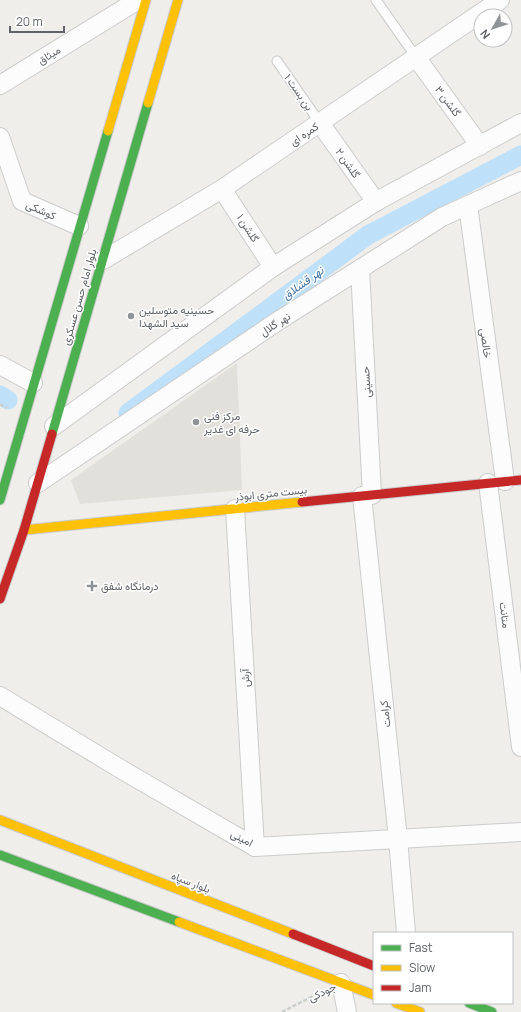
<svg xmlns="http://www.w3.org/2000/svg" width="521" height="1012" viewBox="0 0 521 1012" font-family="Manrope,Vazirmatn,sans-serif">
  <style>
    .education { fill: #e2e0da }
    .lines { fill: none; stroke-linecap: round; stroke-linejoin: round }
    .canal { stroke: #bfe0f9; stroke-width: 19 }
    .lane-casing { stroke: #cbcccc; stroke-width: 11 }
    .street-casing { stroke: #cbcccc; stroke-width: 20 }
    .fast-casing { stroke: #cacacb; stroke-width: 11 }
    .slow-casing { stroke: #cacacb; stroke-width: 11 }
    .jam-casing { stroke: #cacacb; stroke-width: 11 }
    .path { stroke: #cacfcc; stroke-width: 2.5; stroke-dasharray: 4 2; stroke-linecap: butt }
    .lane { stroke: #fdfcfc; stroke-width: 9 }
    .street { stroke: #fdfcfc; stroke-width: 18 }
    .fast { stroke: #4caf50; stroke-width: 9 }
    .slow { stroke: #ffc107; stroke-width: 9 }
    .jam { stroke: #c62828; stroke-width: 9 }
    .poi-dot { fill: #919496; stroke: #fff; stroke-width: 1.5 }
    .labels { text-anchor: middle; stroke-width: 3; stroke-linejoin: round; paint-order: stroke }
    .street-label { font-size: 11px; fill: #5f6368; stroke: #fff }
    .poi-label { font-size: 11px; fill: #5f6368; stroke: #fff; text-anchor: start }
    .water-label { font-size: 12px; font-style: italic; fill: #4174aa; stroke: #fff }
  </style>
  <rect width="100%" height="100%" fill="#efeeea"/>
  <path class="education" d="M237 363 242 490 80 504 71 480Z"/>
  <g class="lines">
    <g class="canal">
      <path d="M0 395 8 400"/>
      <path d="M128 413 368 235 521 155"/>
    </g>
    <g class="lane-casing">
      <g id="lane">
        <path d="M376 0 416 57"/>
        <path d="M277 61 320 123"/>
      </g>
    </g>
    <g class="street-casing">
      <g id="street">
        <path d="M416 57 480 146"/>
        <path d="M0 85 138 0"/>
        <path d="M320 123 376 202"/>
        <path d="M0 137 22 201 79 226"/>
        <path d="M222 189 273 267"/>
        <path d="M468 205 505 481"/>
        <path d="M103 260 222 189 500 0"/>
        <path d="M360 269 372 495"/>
        <path d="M0 365 33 383"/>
        <path d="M54 426 273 267 377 201 521 123"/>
        <path d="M38 483 278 321 442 217 521 181"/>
        <path d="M488 483 521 747"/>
        <path d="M362 496 398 839 406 933"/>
        <path d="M235 509 255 847"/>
        <path d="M0 696 124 771 255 847 521 832"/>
        <path d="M341 983 347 1012"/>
      </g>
    </g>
    <g class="fast-casing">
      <g id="fast">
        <path d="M52 434 148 103"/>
        <path d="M0 500 108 131"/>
        <path d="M0 855 179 922"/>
        <path d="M469 1003 492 1012"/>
      </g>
    </g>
    <g class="slow-casing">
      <g id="slow">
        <path d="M148 103 178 0"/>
        <path d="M108 131 146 0"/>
        <path d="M24 530 302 502"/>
        <path d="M0 820 293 934"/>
        <path d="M179 922 374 995"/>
        <path d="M396 1003 420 1012"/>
      </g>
    </g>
    <g class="jam-casing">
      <g id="jam">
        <path d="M302 502 521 480"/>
        <path d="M0 599 24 530 52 434"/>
        <path d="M293 934 374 966"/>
      </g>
    </g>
    <g class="path">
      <path d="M0 404 7 408"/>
      <path d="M282 1012 317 994"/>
    </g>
    <use href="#lane" class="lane"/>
    <use href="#street" class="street"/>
    <use href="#fast" class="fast"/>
    <use href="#slow" class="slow"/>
    <use href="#jam" class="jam"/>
  </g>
  <g class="poi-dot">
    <circle cx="131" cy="316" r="4"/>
    <circle cx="196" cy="422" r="4"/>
    <path d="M90 580h4v4h4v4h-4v4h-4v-4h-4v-4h4z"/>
  </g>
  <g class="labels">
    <g class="street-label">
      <text transform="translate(49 55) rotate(-32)" y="4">میثاق</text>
      <text transform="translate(299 92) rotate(55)" y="4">بن بست ۱</text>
      <text transform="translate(448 101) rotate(54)" y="4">گلشن ۳</text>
      <text transform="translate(304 134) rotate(-34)" y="4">کمره ای</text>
      <text transform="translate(348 163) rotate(55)" y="4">گلشن ۲</text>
      <text transform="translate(41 210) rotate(24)" y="4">کوشکی</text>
      <text transform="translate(248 228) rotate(57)" y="4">گلشن ۱</text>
      <text transform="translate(79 297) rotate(-74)" y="4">بلوار امام حسن عسکری</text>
      <text transform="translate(275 324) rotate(-33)" y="4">نهر گلال</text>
      <text transform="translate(486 343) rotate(82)" y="4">خالصی</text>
      <text transform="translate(366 382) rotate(-93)" y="4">حسینی</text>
      <text transform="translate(271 493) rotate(-6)" y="4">بیست متری ابوذر</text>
      <text transform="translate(505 615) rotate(83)" y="4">متانت</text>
      <text transform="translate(245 678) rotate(-93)" y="4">آرش</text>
      <text transform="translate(385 714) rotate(-96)" y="4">کرامت</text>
      <text transform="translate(242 838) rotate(28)" y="4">امینی</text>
      <text transform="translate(191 882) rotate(21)" y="4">بلوار سپاه</text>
      <text transform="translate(322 992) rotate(-26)" y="4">جودکی</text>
    </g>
    <g class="poi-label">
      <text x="139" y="314">حسینیه متوسلین<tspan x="139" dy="13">سید الشهدا</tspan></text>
      <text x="204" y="420">مرکز فنی<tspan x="204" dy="13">حرفه ای غدیر</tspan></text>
      <text x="101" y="590">درمانگاه شفق</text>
    </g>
    <g class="water-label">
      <text transform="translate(303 283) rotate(-36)" y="4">نهر قشلاق</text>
    </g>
  </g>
  <rect x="373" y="932" width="140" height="72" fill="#ffffff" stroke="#bfc1c3"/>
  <rect x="381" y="945" width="20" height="6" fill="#4caf50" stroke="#bfc1c3"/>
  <text x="409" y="952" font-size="12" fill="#5f6368">Fast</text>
  <rect x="381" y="965" width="20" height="6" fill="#ffc107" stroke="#bfc1c3"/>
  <text x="409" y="972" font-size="12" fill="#5f6368">Slow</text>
  <rect x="381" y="985" width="20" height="6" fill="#c62828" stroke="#bfc1c3"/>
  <text x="409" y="992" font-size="12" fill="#5f6368">Jam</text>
  <g transform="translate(493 28) rotate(231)"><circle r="19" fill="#ffffff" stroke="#bfc1c3"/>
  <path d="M0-3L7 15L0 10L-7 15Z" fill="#919496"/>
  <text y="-6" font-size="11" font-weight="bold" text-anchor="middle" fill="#5f6368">N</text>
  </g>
  <path d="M10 26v6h54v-6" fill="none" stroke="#5f6368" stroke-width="2"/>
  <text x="16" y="26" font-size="12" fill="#5f6368" stroke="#ffffff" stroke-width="3" paint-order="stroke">20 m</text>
</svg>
